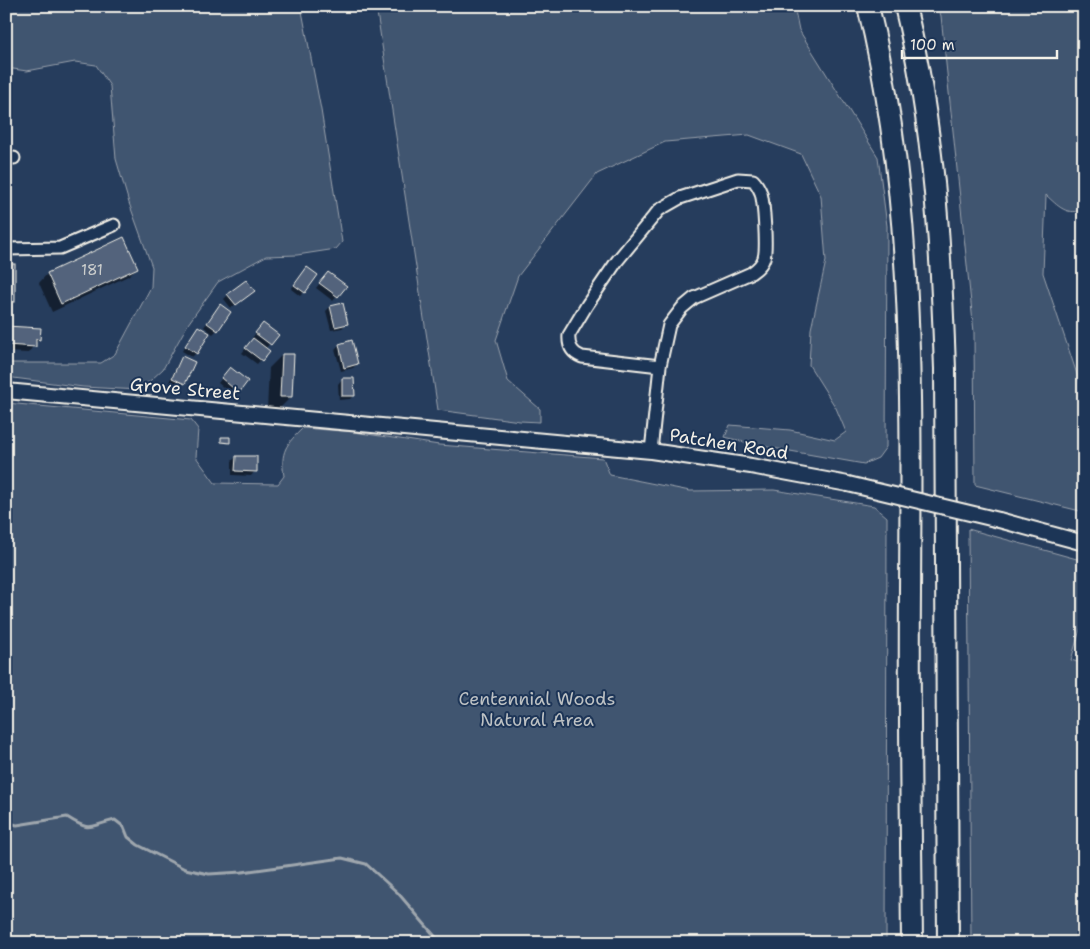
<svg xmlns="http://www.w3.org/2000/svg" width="1090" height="949" viewBox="0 0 1090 949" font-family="'Shantell Sans',sans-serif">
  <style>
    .green { fill: #40546f; stroke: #9aa2ac }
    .shadow { fill: #0007 }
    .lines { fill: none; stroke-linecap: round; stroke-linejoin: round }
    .stream { stroke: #9fa7ae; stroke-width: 3 }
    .building { fill: #52647b; stroke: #f4f1e8 }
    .minor-casing { stroke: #f4f1e8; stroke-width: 15 }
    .tertiary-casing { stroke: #f4f1e8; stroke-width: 18 }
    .motorway-casing { stroke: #f4f1e8; stroke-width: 24 }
    .minor { stroke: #1d3557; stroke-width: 11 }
    .tertiary { stroke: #1d3557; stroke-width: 14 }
    .motorway { stroke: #1d3557; stroke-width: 20 }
    .tertiary-bridge-casing { stroke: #f4f1e8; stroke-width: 18; stroke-linecap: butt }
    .tertiary-bridge { stroke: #1d3557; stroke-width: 14 }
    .labels { text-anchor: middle; stroke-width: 4; stroke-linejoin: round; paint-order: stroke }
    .number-label { font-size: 15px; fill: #cccecd }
    .street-label { font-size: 18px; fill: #f4f1e8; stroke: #1d3557 }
    .park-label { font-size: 18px; fill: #bec2c4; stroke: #1d3557 }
  </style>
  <rect width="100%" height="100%" fill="#263d5d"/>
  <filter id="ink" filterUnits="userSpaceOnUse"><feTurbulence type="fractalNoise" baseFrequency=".02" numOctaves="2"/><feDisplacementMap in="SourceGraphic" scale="10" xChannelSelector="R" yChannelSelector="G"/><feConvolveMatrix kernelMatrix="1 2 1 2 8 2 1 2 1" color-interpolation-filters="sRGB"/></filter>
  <g filter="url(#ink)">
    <g class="green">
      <path d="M6 6H301L321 110 342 242 336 249 297 255 266 256 218 282 188 324 163 369 140 390 83 387 6 377V363H101L115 354 151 287 152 267 129 203 116 159 110 86 96 65 75 62 27 71 6 68Z"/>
      <path d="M376 6H794L799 30 878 157 887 226 886 447 878 458 864 464 756 445 725 437 730 425 790 430 835 440 846 432 836 408 809 365 811 329 826 261 821 196 801 154 749 135 665 142 597 174 518 276 496 340 508 381 540 409V422L520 421 438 410Z"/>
      <path d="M938 6H1084V208C1068 218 1057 205 1046 195L1043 273 1084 395V512L975 485 974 332 941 16Z"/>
      <path d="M6 403 191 420 198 429 196 457 215 483 278 484 284 476C280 452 286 444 303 428L354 432 439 445 603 458 610 475 690 491 774 490 874 506 887 517 886 943H6Z"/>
      <path d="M968 529 1084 561V616L1071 660 1084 664V943H971Z"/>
    </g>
    <g class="shadow">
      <path d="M6 265 14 301 6 309Z"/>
      <path d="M137 268 128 276 52 312 39 283 47 274Z"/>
      <path d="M303 273 304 292 300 296 291 289Z"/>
      <path d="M324 278 345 287 333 301 316 288Z"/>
      <path d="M249 294 231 308 224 299 228 295Z"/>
      <path d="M330 307 346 324 342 328 331 330 326 311Z"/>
      <path d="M216 310 217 330 213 334 204 327Z"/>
      <path d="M6 327 39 339 28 353 6 352Z"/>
      <path d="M260 328 277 335 265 349 268 351 257 364 242 353 253 339 252 338Z"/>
      <path d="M195 331 196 353 192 357 182 351Z"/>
      <path d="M339 345 357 364 353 368 341 371 335 349Z"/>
      <path d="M282 355 291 397 278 410H267L269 368Z"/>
      <path d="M183 358 184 383 180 387 169 382 179 362Z"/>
      <path d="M226 373 238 392 234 396 218 383Z"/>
      <path d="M342 379 354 395 350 399 339 400 338 384Z"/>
      <path d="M236 457 255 471 251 476 232 475V461Z"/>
    </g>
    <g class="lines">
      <path class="stream" d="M6 822 17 825 67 817C92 833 88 826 115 820L124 827 128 837 138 845 185 869 209 874 242 872 342 858 366 864 398 893 439 941 443 943"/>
    </g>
    <g class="building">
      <path d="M6 99H9L8 135H6Z"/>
      <path d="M124 237 138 268 61 304 47 273Z"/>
      <rect x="6" y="264" width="9" height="38"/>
      <path d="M307 267 318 275 305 293 294 285Z"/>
      <path d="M328 272 347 286 338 297 319 283Z"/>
      <path d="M246 280 255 291 236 305 227 294Z"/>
      <path d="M343 303 348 324 335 327 330 306Z"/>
      <path d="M220 304 231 312 218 331 207 323Z"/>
      <path d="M263 323 279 335 271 345 255 333Z"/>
      <path d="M6 326 41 328 40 340 36 339V347L6 345Z"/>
      <path d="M198 326 210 333 197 354 185 346Z"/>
      <path d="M253 338 270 351 262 361 245 348Z"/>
      <path d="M352 340 358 364 344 368 339 344Z"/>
      <path d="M282 354H294L292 397H280Z"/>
      <path d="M182 356 195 362 185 384 172 378Z"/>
      <path d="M230 367 248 381 239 393 221 378Z"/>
      <path d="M342 378H354L355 396H342Z"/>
      <path d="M221 437H230V443L221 442Z"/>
      <path d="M236 456H257V472L235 471Z"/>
    </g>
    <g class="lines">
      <g class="minor-casing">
        <g id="minor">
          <path d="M6 158H14"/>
          <path d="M6 249 60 248 114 225"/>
          <path d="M651 451 660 366 669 325 682 308 694 298 751 273C757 269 762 265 764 258 767 248 764 204 761 193 759 188 757 184 753 180L738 179 680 198 659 210 617 261 587 305 569 335C568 346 572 353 582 357L660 366"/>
        </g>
      </g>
      <g class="tertiary-casing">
        <g id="tertiary">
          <path d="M6 391 651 451 751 466 848 484"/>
          <path d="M999 520 1084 543"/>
        </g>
      </g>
      <g class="motorway-casing">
        <g id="motorway">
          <path d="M868 6C915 197 911 398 910 593 909 710 911 826 912 943"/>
          <path d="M905 6C934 125 941 247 945 369L948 943"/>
        </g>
      </g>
      <use href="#minor" class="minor"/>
      <use href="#tertiary" class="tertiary"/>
      <use href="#motorway" class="motorway"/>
      <g class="tertiary-bridge-casing">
        <path id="tertiary-bridge" d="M848 484 999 520"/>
      </g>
      <use href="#tertiary-bridge" class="tertiary-bridge"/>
    </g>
  </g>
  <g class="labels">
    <g class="number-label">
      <text x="92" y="275">181</text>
    </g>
    <g class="street-label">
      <text transform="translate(185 389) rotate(5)" y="6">Grove Street</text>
      <text transform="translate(729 444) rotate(9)" y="6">Patchen Road</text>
    </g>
    <g class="park-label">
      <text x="537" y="705">Centennial Woods<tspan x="537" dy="21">Natural Area</tspan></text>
    </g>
  </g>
  <rect width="1090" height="949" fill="none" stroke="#1d3557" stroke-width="25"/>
  <rect x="12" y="12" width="1065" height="924" fill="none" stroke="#f4f1e8" stroke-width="2" filter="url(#ink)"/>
  <path d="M902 50v8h155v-8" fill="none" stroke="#f4f1e8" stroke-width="2.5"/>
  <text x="910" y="50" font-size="15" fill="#f4f1e8" stroke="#1d3557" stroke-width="4" paint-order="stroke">100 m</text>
</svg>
